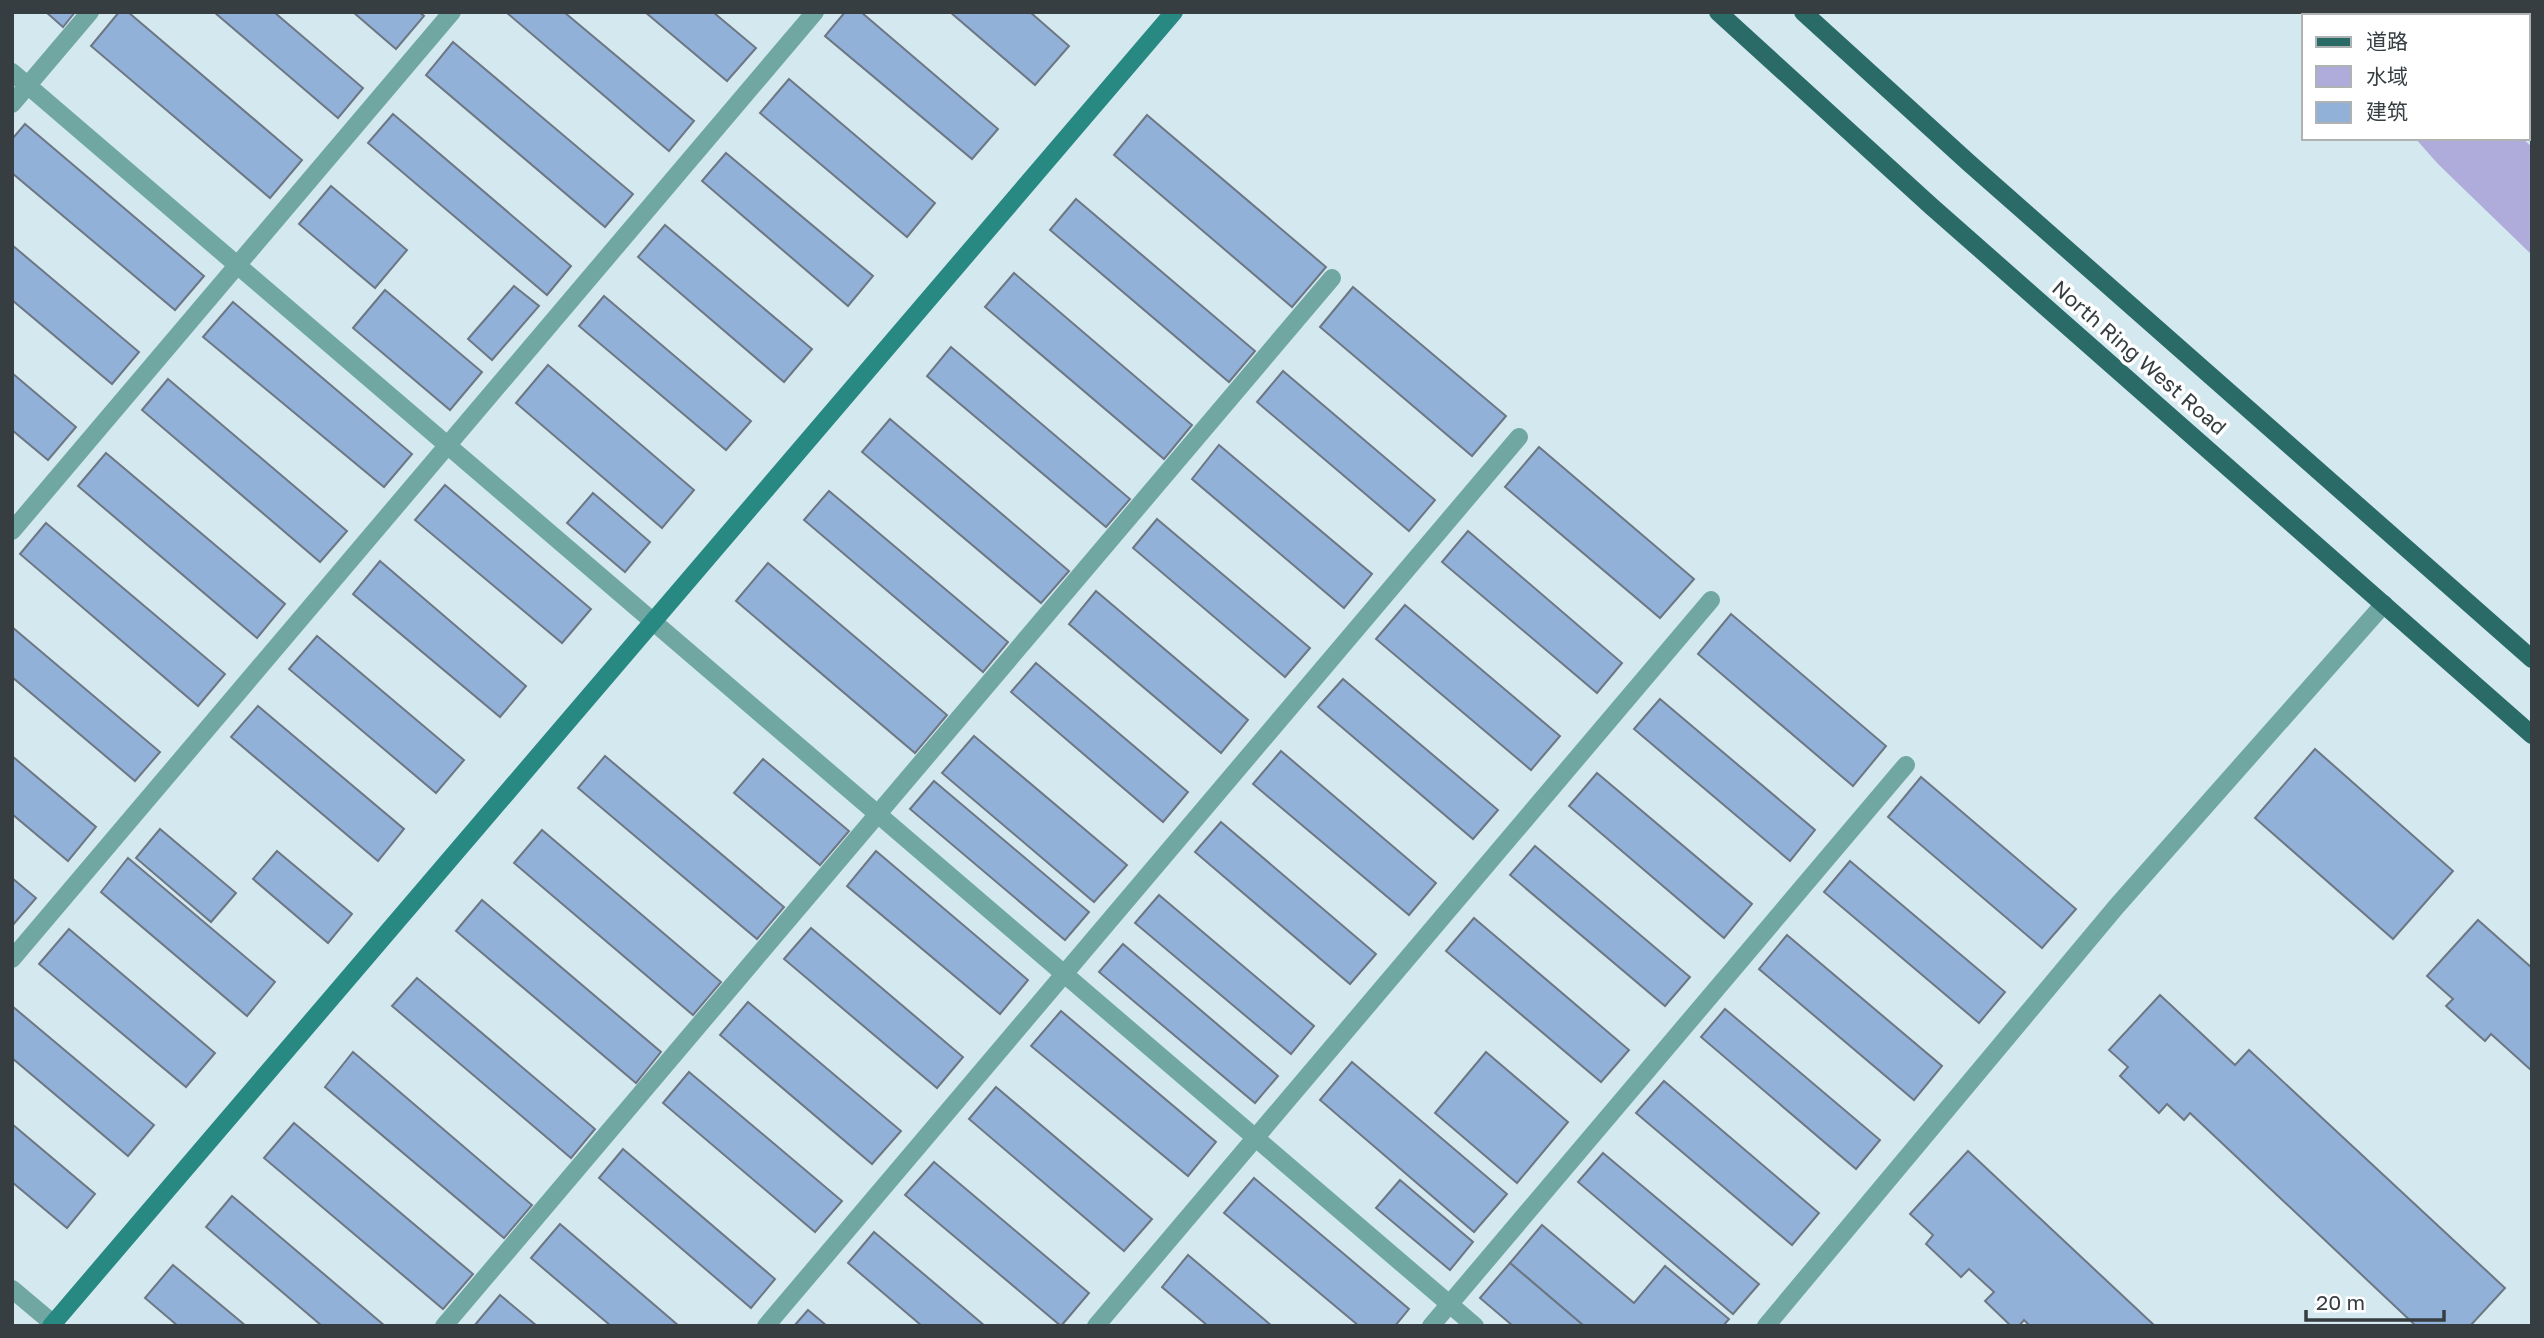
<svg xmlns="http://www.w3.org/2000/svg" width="2544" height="1338" viewBox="0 0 2544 1338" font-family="'Golos Text','Noto Sans SC',sans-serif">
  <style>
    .water { fill: #afabdb }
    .building { fill: #92b1d9; stroke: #6d7784; stroke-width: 2 }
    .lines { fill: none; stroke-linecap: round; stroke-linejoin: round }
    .lane { stroke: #71a7a2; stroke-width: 18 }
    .street { stroke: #71a7a2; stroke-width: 18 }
    .secondary { stroke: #288882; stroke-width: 18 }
    .primary { stroke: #2b6b67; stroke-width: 18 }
    .labels { text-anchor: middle; stroke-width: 7; stroke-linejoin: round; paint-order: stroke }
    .street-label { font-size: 21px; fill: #363e41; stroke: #fff }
  </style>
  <rect width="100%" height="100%" fill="#d4e8ef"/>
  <g class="water">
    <path d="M2302 12H2405L2408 16H2305Z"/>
    <path d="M2415 138H2522L2532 147V255L2438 164Z"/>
  </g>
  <g class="building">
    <path d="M46 12H75L63 27Z"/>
    <path d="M119 12H128L302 160 270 198 91 46Z"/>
    <path d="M214 12H274L363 88 338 118Z"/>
    <path d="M353 12H419L424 16 396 49Z"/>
    <path d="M506 12H564L694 121 669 151Z"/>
    <path d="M645 12H713L756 48 727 81Z"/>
    <path d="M845 12H861L998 129 972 159 825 36Z"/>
    <path d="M950 12H1030L1069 46 1035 85Z"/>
    <path d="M453 42 633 194 605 227 426 75Z"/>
    <path d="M789 79 935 203 907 237 760 113Z"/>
    <path d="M393 114 571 266 547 295 368 143Z"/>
    <path d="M1147 115 1326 267 1292 307 1114 155Z"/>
    <path d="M25 124 204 276 175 310 12 173V139Z"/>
    <path d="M726 153 873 276 848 306 702 181Z"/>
    <path d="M331 186 407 250 375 288 299 224Z"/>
    <path d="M1076 199 1255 351 1229 382 1050 230Z"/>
    <path d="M665 225 812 349 784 382 638 257Z"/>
    <path d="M12 245 139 352 112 384 12 300Z"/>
    <path d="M1014 273 1192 425 1164 459 985 307Z"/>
    <path d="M514 286 539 306 492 360 468 339Z"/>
    <path d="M1353 287 1506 416 1472 456 1320 327Z"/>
    <path d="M385 290 482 372 450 410 353 328Z"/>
    <path d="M604 296 751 421 726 450 579 326Z"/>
    <path d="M233 302 412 454 384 487 203 337Z"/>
    <path d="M951 347 1130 499 1106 527 927 376Z"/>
    <path d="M548 365 694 490 662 528 516 403Z"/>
    <path d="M1283 371 1435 500 1409 531 1257 402Z"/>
    <path d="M12 373 76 427 48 460 12 430Z"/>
    <path d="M168 379 347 531 320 562 142 410Z"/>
    <path d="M890 419 1069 571 1041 603 862 452Z"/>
    <path d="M1219 445 1372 574 1344 608 1192 479Z"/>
    <path d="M1539 447 1694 579 1660 618 1505 487Z"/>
    <path d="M106 453 285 604 257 638 78 486Z"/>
    <path d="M445 485 591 609 562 643 415 520Z"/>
    <path d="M829 491 1008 642 983 672 804 520Z"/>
    <path d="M593 493 650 542 625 572 567 523Z"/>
    <path d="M1157 519 1310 648 1285 677 1133 548Z"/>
    <path d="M46 523 225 674 198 706 20 554Z"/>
    <path d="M1468 531 1622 663 1597 693 1442 562Z"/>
    <path d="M380 561 526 686 500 717 353 594Z"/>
    <path d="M768 563 947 715 915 753 736 601Z"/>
    <path d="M1096 591 1248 720 1221 753 1069 624Z"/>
    <path d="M1405 605 1560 736 1531 770 1376 639Z"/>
    <path d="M1731 614 1886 746 1853 786 1698 654Z"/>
    <path d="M12 627 160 752 135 781 12 677Z"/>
    <path d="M317 636 464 760 436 793 289 669Z"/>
    <path d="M1036 663 1188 792 1163 822 1011 692Z"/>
    <path d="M1343 679 1498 810 1473 839 1318 707Z"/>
    <path d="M1660 699 1815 830 1790 861 1634 729Z"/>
    <path d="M258 706 404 829 378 861 231 737Z"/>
    <path d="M974 736 1127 865 1094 902 942 773Z"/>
    <path d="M2315 749 2453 871 2393 939 2255 818Z"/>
    <path d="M1281 751 1436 883 1409 915 1253 784Z"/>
    <path d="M12 756 96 827 68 861 12 814Z"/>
    <path d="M605 756 784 907 757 939 578 788Z"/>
    <path d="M763 759 849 831 820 865 734 793Z"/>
    <path d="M1597 773 1752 904 1724 938 1569 806Z"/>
    <path d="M1921 777 2076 909 2042 948 1888 817Z"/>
    <path d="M934 781 1089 912 1065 940 910 809Z"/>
    <path d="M1221 822 1376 954 1350 984 1195 852Z"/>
    <path d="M160 829 236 893 211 922 136 858Z"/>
    <path d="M542 830 721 982 693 1015 514 863Z"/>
    <path d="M1535 846 1690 977 1665 1006 1510 875Z"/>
    <path d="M277 851 352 914 328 943 253 879Z"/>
    <path d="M876 851 1028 980 1000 1014 847 886Z"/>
    <path d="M128 858 275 982 247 1016 101 892Z"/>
    <path d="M1850 861 2005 992 1979 1023 1824 892Z"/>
    <path d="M12 878 36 898 12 926Z"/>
    <path d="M1159 895 1314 1026 1291 1054 1135 923Z"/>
    <path d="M482 900 661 1052 636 1083 456 931Z"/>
    <path d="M1474 918 1629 1050 1601 1082 1446 951Z"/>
    <path d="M2478 920 2532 968V1071L2491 1034 2485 1041 2446 1006 2453 999 2427 976Z"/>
    <path d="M811 928 963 1057 937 1088 784 959Z"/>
    <path d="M69 929 215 1053 186 1087 39 964Z"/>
    <path d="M1787 935 1942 1066 1914 1100 1759 969Z"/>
    <path d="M1123 944 1278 1076 1255 1103 1099 972Z"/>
    <path d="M417 978 595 1129 571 1158 392 1006Z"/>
    <path d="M2160 995 2235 1065 2249 1050 2505 1288 2470 1326H2416L2190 1113 2184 1120 2167 1104 2159 1113 2120 1076 2128 1067 2109 1050Z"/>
    <path d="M748 1002 901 1131 872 1164 720 1035Z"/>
    <path d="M12 1006 154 1125 128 1156 12 1058Z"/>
    <path d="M1725 1009 1880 1140 1856 1169 1701 1037Z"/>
    <path d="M1061 1011 1216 1142 1188 1176 1031 1046Z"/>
    <path d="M353 1052 532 1205 504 1238 325 1087Z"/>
    <path d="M1486 1052 1568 1122 1517 1183 1435 1113Z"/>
    <path d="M1352 1062 1507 1194 1474 1232 1320 1100Z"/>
    <path d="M689 1072 842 1201 815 1232 663 1103Z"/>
    <path d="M1664 1081 1819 1213 1792 1245 1636 1113Z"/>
    <path d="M996 1087 1152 1219 1124 1251 969 1119Z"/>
    <path d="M294 1123 473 1274 443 1309 264 1158Z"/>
    <path d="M12 1124 95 1194 67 1228 12 1182Z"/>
    <path d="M623 1149 775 1279 751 1308 599 1178Z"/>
    <path d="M1968 1151 2155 1326H2030L2024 1320 2019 1326H2011L1985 1301 1994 1292 1969 1269 1961 1277 1926 1244 1933 1235 1910 1214Z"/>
    <path d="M1603 1153 1759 1284 1733 1314 1578 1182Z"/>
    <path d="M934 1162 1089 1293 1061 1326 905 1195Z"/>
    <path d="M1254 1178 1409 1309 1395 1326H1359L1224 1213Z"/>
    <path d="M1400 1180 1473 1242 1450 1270 1376 1208Z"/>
    <path d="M232 1196 385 1326H322L206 1227Z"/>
    <path d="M560 1224 679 1326H611L531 1258Z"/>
    <path d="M1542 1225 1634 1303 1665 1266 1729 1319 1723 1326H1584L1510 1263Z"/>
    <path d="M874 1232 985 1326H922L848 1263Z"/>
    <path d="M1188 1255 1272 1326H1208L1162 1287Z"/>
    <path d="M1510 1263 1584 1326H1513L1480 1298Z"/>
    <path d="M173 1265 246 1326H178L145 1298Z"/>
    <path d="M500 1295 537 1326H474Z"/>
    <path d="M808 1310 827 1326H794Z"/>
  </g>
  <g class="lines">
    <g class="lane">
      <path d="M12 104 90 12"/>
      <path d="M12 531 452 12"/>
      <path d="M12 959 815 12"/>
      <path d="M444 1326 1332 278"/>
      <path d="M766 1326 1519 437"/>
      <path d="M1096 1326 1711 600"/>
      <path d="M1431 1326 1906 765"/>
    </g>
    <g class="street">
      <path d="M12 72 1475 1326"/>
      <path d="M12 1289 56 1326"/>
      <path d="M1766 1326 2116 907 2384 604"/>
    </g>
    <path class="secondary" d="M51 1326 1174 12"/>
    <g class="primary">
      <path d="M1718 12 1931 206 2532 735"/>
      <path d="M1803 12 1969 163 2532 659"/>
    </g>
  </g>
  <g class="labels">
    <g class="street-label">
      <text transform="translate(2139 358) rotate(41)" y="7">North Ring West Road</text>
    </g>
  </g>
  <rect width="2544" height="1338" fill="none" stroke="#363e41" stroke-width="28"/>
  <rect x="2302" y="14" width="228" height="126" fill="#ffffff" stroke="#afb2b3" stroke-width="2"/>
  <rect x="2316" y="37" width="35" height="10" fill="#2b6b67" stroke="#afb2b3" stroke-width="2"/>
  <text x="2366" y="49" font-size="21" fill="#363e41">道路</text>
  <rect x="2316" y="66" width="35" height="21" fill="#afabdb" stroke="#afb2b3" stroke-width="2"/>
  <text x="2366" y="84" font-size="21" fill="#363e41">水域</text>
  <rect x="2316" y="102" width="35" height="21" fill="#92b1d9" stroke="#afb2b3" stroke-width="2"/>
  <text x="2366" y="119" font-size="21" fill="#363e41">建筑</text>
  <path d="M2306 1310v10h138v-10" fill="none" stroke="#363e41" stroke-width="3.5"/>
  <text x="2316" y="1310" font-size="21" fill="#363e41" stroke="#ffffff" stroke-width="5" paint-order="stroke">20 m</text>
</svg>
